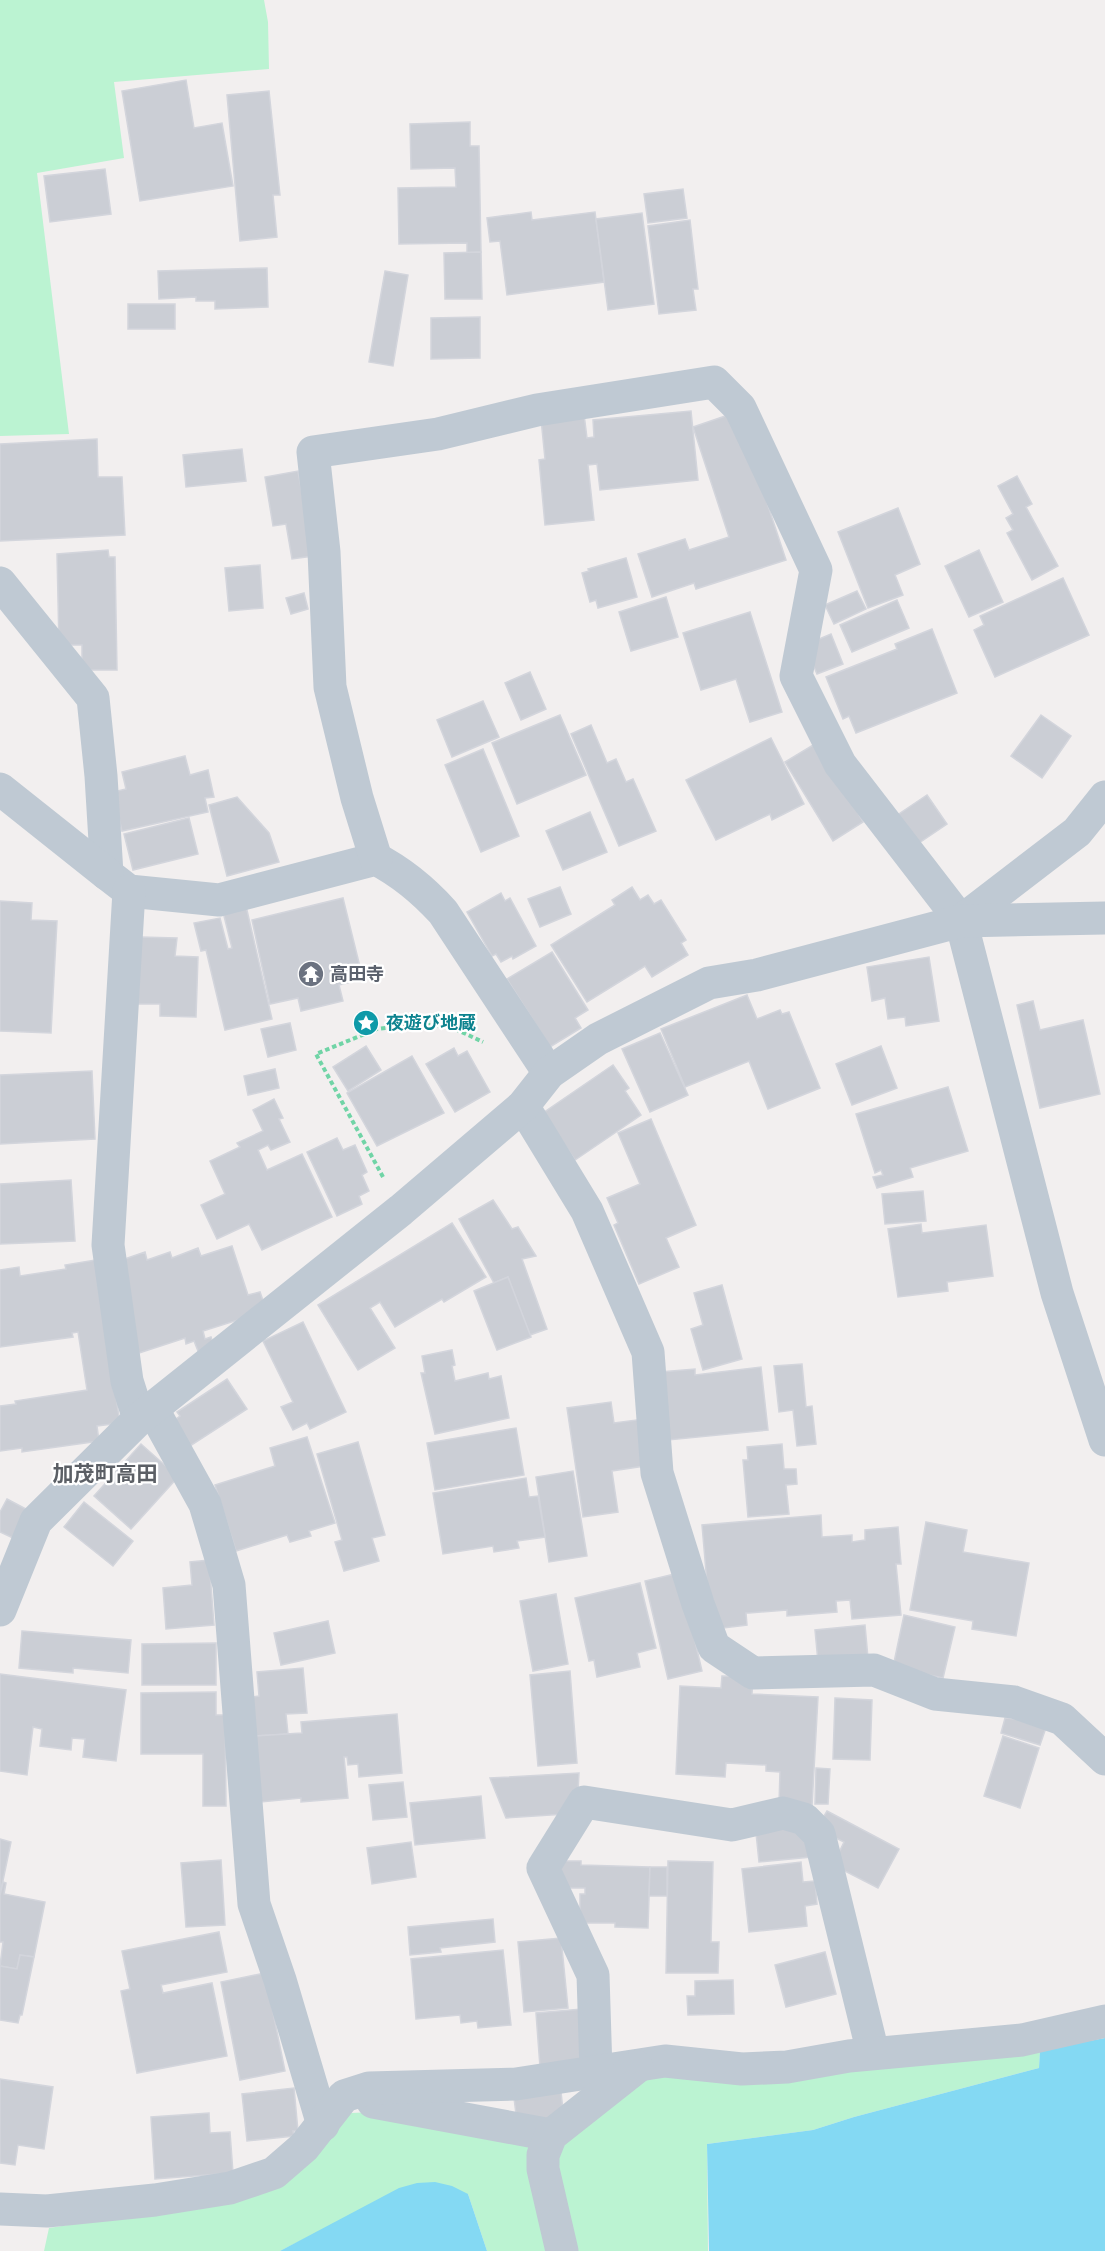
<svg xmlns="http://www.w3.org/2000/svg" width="1105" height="2251" viewBox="0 0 1105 2251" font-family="'Titillium Web','Noto Sans JP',sans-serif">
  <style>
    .green { fill: #bbf3d2 }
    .water { fill: #84d9f3 }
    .building { fill: #cbced5; stroke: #d3d5dc; stroke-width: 1.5 }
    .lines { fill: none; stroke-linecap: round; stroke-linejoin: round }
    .path { stroke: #70d4a6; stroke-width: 4; stroke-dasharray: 4.5 3; stroke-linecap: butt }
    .minor { stroke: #bfc9d3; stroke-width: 33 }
    .labels { text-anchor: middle; stroke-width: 4.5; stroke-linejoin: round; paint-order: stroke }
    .worship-label { font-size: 18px; font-weight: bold; fill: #5b616d; stroke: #fff; text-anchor: start }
    .culture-label { font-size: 18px; font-weight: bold; fill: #0d838f; stroke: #fff; text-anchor: start }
    .quarter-label { font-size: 21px; font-weight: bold; fill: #5b5f65; stroke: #fff }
  </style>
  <rect width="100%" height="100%" fill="#f2efef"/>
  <g class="green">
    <path d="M0 0H264L268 22 269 69 114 82 124 158 37 173 69 434 0 436Z"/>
    <path d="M1040 2050 1039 2068 854 2117 813 2130 707 2144 708 2251H571L561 2213 558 2140 639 2078Z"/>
    <path d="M395 2111 537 2141 549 2251H487L468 2194 318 2232 280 2251H44L49 2228 221 2201 351 2113Z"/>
  </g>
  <g class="water">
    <path d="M1105 2038V2251H709L707 2144 813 2130 854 2117 1039 2068 1040 2050Z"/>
    <path d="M435 2182 452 2186 468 2194 487 2251H280L399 2188 417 2183Z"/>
  </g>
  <g class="building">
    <path d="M186 80 194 128 222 123 233 186 140 201 122 91Z"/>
    <path d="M269 91 280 195H273L277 237 240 241 227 95Z"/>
    <path d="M470 122V146H479L481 252 467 253V243L399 244 398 188 456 187 455 168 411 169 410 124Z"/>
    <path d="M105 169 111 214 50 222 44 176Z"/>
    <path d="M683 189 687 218 648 223 644 194Z"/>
    <path d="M531 212 532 220 595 212 604 282 507 295 500 241 490 242 487 218Z"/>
    <path d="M642 213 654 304 608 310 596 219Z"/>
    <path d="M690 220 698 289H693L696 310 659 314 648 226Z"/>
    <path d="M481 252 482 299H445L444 253Z"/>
    <path d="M267 268 268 307 215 309V301H196V297L159 299 158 271Z"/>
    <path d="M385 271 408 275 393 366 369 362Z"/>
    <rect x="128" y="304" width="47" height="25"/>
    <path d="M480 317V358L431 359V318Z"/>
    <path d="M691 411 698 480 600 490 597 464 588 465 594 520 545 525 539 460 545 459 541 419 584 414 587 438 594 437 593 420Z"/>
    <path d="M737 412 786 560 696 589 694 583 652 597 638 554 685 539 689 550 729 537 693 427Z"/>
    <path d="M97 439 98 477H122L125 535 0 541V444Z"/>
    <path d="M242 449 246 481 186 487 183 455Z"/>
    <path d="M298 471 313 556 292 559 286 524 273 526 265 477Z"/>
    <path d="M1017 476 1032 504 1026 507 1058 566 1032 580 1007 533 1013 530 1006 518 1013 514 998 486Z"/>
    <path d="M898 508 920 564 895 575 903 595 868 608 838 532Z"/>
    <path d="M108 550 109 557H115L117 670H82V645H59L57 554Z"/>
    <path d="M979 550 1003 602 969 617 945 566Z"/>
    <path d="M626 558 637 597 598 608 596 600 590 602 582 573 589 571 588 569Z"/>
    <path d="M260 565 263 608 229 611 225 568Z"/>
    <path d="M1063 578 1089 635 995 677 974 630 984 625 980 616Z"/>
    <path d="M857 591 866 609 834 624 825 605Z"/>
    <path d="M304 593 308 609 291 614 286 598Z"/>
    <path d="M666 597 678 637 631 651 619 612Z"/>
    <path d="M897 600 909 628 852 652 840 625Z"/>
    <path d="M750 612 782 712 750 722 736 679 701 690 683 633Z"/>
    <path d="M932 629 957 693 856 733 849 716 843 719 826 677 897 649 895 644Z"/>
    <path d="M831 634 843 664 817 674 805 645Z"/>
    <path d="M530 672 546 709 521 720 505 683Z"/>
    <path d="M483 701 499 737 452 757 437 720Z"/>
    <path d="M560 715 586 775 517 804 492 743Z"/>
    <path d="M1041 715 1071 736 1042 778 1011 756Z"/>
    <path d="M591 725 607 763 616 759 626 782 633 779 656 831 619 846 571 734Z"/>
    <path d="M771 738 804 804 772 820 770 814 716 840 686 780Z"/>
    <path d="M818 742 863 822 833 841 785 762Z"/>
    <path d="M483 749 519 836 481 852 445 765Z"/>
    <path d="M185 756 190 775 208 770 214 797 205 798 208 812 122 831 113 792 126 789 122 772Z"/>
    <path d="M927 795 947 824 916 845 896 816Z"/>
    <path d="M237 797 269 833 279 862 227 876 209 805Z"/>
    <path d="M590 812 607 852 563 870 546 831Z"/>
    <path d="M189 818 198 854 133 870 124 834Z"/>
    <path d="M560 887 571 914 540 927 528 899Z"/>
    <path d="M632 887 640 900 648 895 654 904 661 900 686 940 681 943 688 955 652 977 645 966 587 1002 551 945 615 905 612 900Z"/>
    <path d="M501 893 505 901 510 898 536 946 513 959 512 956 501 962 496 954 492 956 467 912Z"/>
    <path d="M343 898 363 979 339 985 343 1001 301 1011 298 998 270 1004 252 920Z"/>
    <path d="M0 901 32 903 31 920 57 921 51 1033 0 1031Z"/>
    <path d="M246 906 272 1019 225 1030 206 950 201 951 194 923 220 918 228 949 232 948 223 912Z"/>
    <path d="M140 937 177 938 175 956 198 957 196 1017 160 1016V1004H138Z"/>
    <path d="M552 952 588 1010 575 1018 581 1028 550 1047 507 979Z"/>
    <path d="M929 957 939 1021 906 1026 905 1017 888 1019 885 998 872 1001 867 967Z"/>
    <path d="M747 995 757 1019 780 1010 782 1014 789 1012 820 1088 768 1109 749 1061 685 1087 661 1029Z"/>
    <path d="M1033 1001 1040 1030 1083 1020 1100 1094 1040 1108 1017 1005Z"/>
    <path d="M290 1023 296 1050 268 1057 261 1029Z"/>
    <path d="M660 1033 688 1095 650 1112 622 1049Z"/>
    <path d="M366 1046 381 1070 348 1091 333 1067Z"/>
    <path d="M881 1046 897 1088 852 1105 836 1064Z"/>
    <path d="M454 1048 458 1056 467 1051 490 1092 455 1112 426 1064Z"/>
    <path d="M412 1056 444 1113 377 1146 347 1093Z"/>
    <path d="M613 1065 629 1088 625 1091 641 1115 575 1160 543 1113Z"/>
    <path d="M275 1069 279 1088 248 1095 244 1076Z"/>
    <path d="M92 1071 95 1139 0 1144V1075Z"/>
    <path d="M948 1087 968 1151 910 1168 913 1177 877 1188 873 1177 883 1175 881 1170 875 1173 856 1114Z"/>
    <path d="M274 1099 283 1118 279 1119 290 1142 271 1150 268 1145 258 1150 267 1170 302 1154 332 1217 262 1250 249 1224 217 1239 201 1205 225 1194 210 1161 240 1147 237 1143 263 1131 253 1110Z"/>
    <path d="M651 1119 696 1225 666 1238 679 1267 639 1284 614 1225 618 1223 607 1198 640 1184 618 1133Z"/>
    <path d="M337 1138 343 1150 355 1145 367 1172 362 1175 369 1191 359 1196 362 1204 337 1216 307 1152Z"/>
    <path d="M71 1180 75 1241 0 1244V1184Z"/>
    <path d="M923 1191 926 1221 885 1224 882 1194Z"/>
    <path d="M493 1200 512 1229 518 1227 536 1256 522 1259 547 1329 530 1335 508 1277 494 1283 459 1219Z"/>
    <path d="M452 1223 486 1277 444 1302 442 1299 395 1327 380 1302 370 1308 395 1348 358 1370 318 1305Z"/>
    <path d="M921 1224 922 1233 986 1225 993 1276 947 1282 948 1291 898 1297 888 1229Z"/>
    <path d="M232 1246 248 1295 260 1292 265 1306 257 1314 203 1331 205 1339 211 1337 214 1346 198 1351 194 1341 186 1344 185 1338 139 1353 113 1263 145 1252 147 1260 170 1252 172 1258 198 1248 201 1256Z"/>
    <path d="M95 1260 120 1423 97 1426 99 1441 22 1452V1448L0 1451V1406L16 1404 15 1401 87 1390 78 1332 72 1333 73 1337 0 1347V1270L19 1267 20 1276 66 1269 65 1265Z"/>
    <path d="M508 1277 531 1337 497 1350 474 1291Z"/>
    <path d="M722 1285 742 1359 703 1370 691 1329 703 1325 694 1293Z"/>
    <path d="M303 1322 346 1412 310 1429 307 1423 293 1430 281 1407 293 1402 263 1341Z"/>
    <path d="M452 1350 455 1365 452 1366 455 1381 488 1373 489 1379 501 1376 509 1418 435 1434 421 1373H425L422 1356Z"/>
    <path d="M802 1364 806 1407 812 1406 816 1444 797 1446 793 1410 779 1412 774 1366Z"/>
    <path d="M761 1367 768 1430 668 1440 660 1372 695 1369V1375Z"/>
    <path d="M227 1379 247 1409 190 1446 173 1421 180 1416 177 1412Z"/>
    <path d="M611 1402 614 1423 644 1419 651 1465 612 1471 618 1512 583 1517 567 1408Z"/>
    <path d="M516 1428 524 1475 435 1490 427 1443Z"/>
    <path d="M307 1437 335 1523 309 1531 311 1536 290 1542 287 1535 236 1551 215 1485 275 1466 270 1448Z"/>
    <path d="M358 1442 385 1535 372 1538 379 1561 344 1571 335 1542 342 1540 317 1454Z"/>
    <path d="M141 1444 178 1477 131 1529 94 1496Z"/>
    <path d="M782 1444 784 1469H796L797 1484 786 1485 789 1514 748 1517 743 1460H748L747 1447Z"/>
    <path d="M573 1471 587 1556 549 1562 536 1477Z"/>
    <path d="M526 1478 529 1497 538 1496 545 1537 517 1541 519 1548 494 1552 493 1546 443 1554 433 1493Z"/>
    <path d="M7 1499 28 1510 13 1538 0 1532V1512Z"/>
    <path d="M84 1502 133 1541 113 1566 64 1527Z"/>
    <path d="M821 1515 822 1537 852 1535V1542L865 1540V1530L898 1527 901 1564H896L901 1615 852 1619 850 1600 836 1601 837 1612 787 1616V1610L749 1613H746L747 1625 715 1629 710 1618 702 1525Z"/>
    <path d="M926 1522 967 1530 963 1552 1029 1563 1016 1636 972 1629 973 1621 910 1610Z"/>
    <path d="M209 1560 214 1625 166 1629 163 1588 192 1585 190 1562Z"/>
    <path d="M679 1573 702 1671 668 1679 645 1581Z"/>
    <path d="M640 1583 656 1648 637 1653 640 1667 597 1677 594 1660 589 1661 575 1598Z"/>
    <path d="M556 1594 568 1664 533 1671 520 1601Z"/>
    <path d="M904 1615 955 1627 943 1678 893 1667Z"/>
    <path d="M328 1621 335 1653 281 1665 274 1633Z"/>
    <path d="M865 1625 868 1658 818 1662 815 1630Z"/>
    <path d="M22 1631 131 1640 128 1673 73 1668V1673L19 1668Z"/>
    <path d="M216 1643V1685H142V1644Z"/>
    <path d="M303 1668 307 1713 286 1714 288 1734 255 1736 252 1697 259 1696 257 1672Z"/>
    <path d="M570 1671 577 1763 538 1766 530 1675Z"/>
    <path d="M0 1674 126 1690 116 1761 83 1757 85 1739 72 1738 71 1750 40 1746 42 1729 33 1727 27 1775 0 1771Z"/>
    <path d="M722 1676 753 1677 752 1694 818 1697 812 1806 779 1804 780 1772 766 1771V1765L726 1763 725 1777 676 1774 680 1686 721 1688Z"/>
    <path d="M216 1692V1715H225L226 1806H203V1754H141V1693Z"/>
    <path d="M835 1698 872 1700 870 1760 833 1759Z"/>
    <path d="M397 1714 402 1773 359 1777 358 1764 348 1765 347 1757H344L348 1798 301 1802V1798L261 1802 255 1736 302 1733 301 1722Z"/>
    <path d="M1005 1718 1048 1722 1040 1745 1001 1733Z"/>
    <path d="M1003 1736 1039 1748 1020 1808 984 1796Z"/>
    <path d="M816 1768 830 1769 828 1804H815Z"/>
    <path d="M579 1773 578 1791 566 1814 506 1818 490 1778Z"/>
    <path d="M403 1782 407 1817 373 1820 369 1785Z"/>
    <path d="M481 1796 485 1838 415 1845 410 1803Z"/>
    <path d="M827 1811 899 1849 878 1888 833 1865 844 1842 824 1832 821 1821Z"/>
    <path d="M755 1823H798L811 1857 759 1862Z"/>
    <path d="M0 1839 11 1842 0 1895Z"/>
    <path d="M411 1842 416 1877 372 1884 367 1848Z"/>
    <path d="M221 1860 225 1925 186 1927 181 1863Z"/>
    <path d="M561 1861H581V1865L650 1867 648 1928 615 1927V1923H580V1894H585V1888H561Z"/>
    <path d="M668 1861 713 1862 711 1942H719L718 1973H666Z"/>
    <path d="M801 1862 803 1882 815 1881 817 1904 805 1906 807 1926 749 1932 742 1869Z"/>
    <path d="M650 1867H667V1896H649Z"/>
    <path d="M3 1882 6 1883 4 1894 45 1902 34 1957 20 1955 17 1969 0 1966 3 1942H0V1895Z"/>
    <path d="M493 1919 495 1942 440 1948 441 1952 410 1955 408 1927Z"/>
    <path d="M219 1932 227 1972 161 1985 163 1993 212 1983 227 2056 137 2073 121 1991 130 1989 122 1951Z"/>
    <path d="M561 1938 568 2008 524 2012 518 1942Z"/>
    <path d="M503 1950 511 2025 478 2028 477 2021 461 2023 460 2015 416 2019 411 1959Z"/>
    <path d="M825 1952 836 1994 786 2007 775 1965Z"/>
    <path d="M20 1955 34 1957 22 2015H20L18 2023 0 2020V1966L17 1969Z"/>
    <path d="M265 1973 285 2071 240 2080 221 1982Z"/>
    <path d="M733 1980 734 2014 688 2015 687 1996H695V1981Z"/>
    <path d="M582 2009 586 2062 540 2067 536 2013Z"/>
    <path d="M0 2079 53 2087 44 2149 18 2145 15 2165 0 2163Z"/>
    <path d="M294 2088 298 2131H293L294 2136 247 2141 242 2094Z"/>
    <path d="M561 2092 563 2110 553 2119 517 2122 514 2098Z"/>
    <path d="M209 2113 210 2133 230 2132 233 2173 155 2179 151 2117Z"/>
  </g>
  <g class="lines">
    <path class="path" d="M383 1177 316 1054 377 1029 419 1024 451 1027 483 1042"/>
    <g class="minor">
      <path d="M0 583 93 698 101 776 107 874 129 891 219 900 376 859C403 873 423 890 443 912L549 1073"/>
      <path d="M0 789 107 874"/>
      <path d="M376 859 357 798 330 687 324 552 313 452 438 434 537 410 714 382 740 408 816 570 796 676 840 764 961 921 1057 1293 1105 1440"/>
      <path d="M129 891 108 1245 127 1381 139 1419"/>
      <path d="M961 921 1077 832 1105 797"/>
      <path d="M523 1106 587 1211 648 1352 657 1473 698 1604 714 1647 753 1673 874 1670 935 1694 1014 1702 1062 1719 1105 1759"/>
      <path d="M152 1408 205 1504 229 1585 254 1904 280 1980 323 2125"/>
      <path d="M0 1610 36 1521 139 1419 401 1210 523 1106 549 1073 598 1039 709 983 757 975 961 921 1105 918"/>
      <path d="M596 2071 593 1975 543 1868 584 1802 732 1825 783 1813 804 1819 819 1834 873 2053"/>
      <path d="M373 2102 551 2135"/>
      <path d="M0 2209 47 2211 155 2200 230 2188 274 2173 304 2147 344 2096 369 2088 516 2084 665 2061 742 2069 787 2067 849 2056 1022 2040 1105 2021"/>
      <path d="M562 2251 543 2169V2155L551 2135 637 2067"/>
    </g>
  </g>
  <defs>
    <g id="temple-disc" transform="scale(1.35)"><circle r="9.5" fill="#6b7280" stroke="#fff"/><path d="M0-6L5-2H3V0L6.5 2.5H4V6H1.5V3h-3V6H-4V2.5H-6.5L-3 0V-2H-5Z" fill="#fff"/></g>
    <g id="sight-disc" transform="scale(1.35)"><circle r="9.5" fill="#0f9aa8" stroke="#fff"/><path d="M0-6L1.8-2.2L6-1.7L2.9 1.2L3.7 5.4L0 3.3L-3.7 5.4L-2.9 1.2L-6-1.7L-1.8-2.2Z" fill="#fff"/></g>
  </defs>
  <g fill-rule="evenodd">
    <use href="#temple-disc" x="311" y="974"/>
    <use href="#sight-disc" x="366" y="1023"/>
  </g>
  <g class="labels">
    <g class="worship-label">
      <text x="330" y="980">高田寺</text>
    </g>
    <g class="culture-label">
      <text x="386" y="1029">夜遊び地蔵</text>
    </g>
    <g class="quarter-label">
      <text x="105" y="1481">加茂町高田</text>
    </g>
  </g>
</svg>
